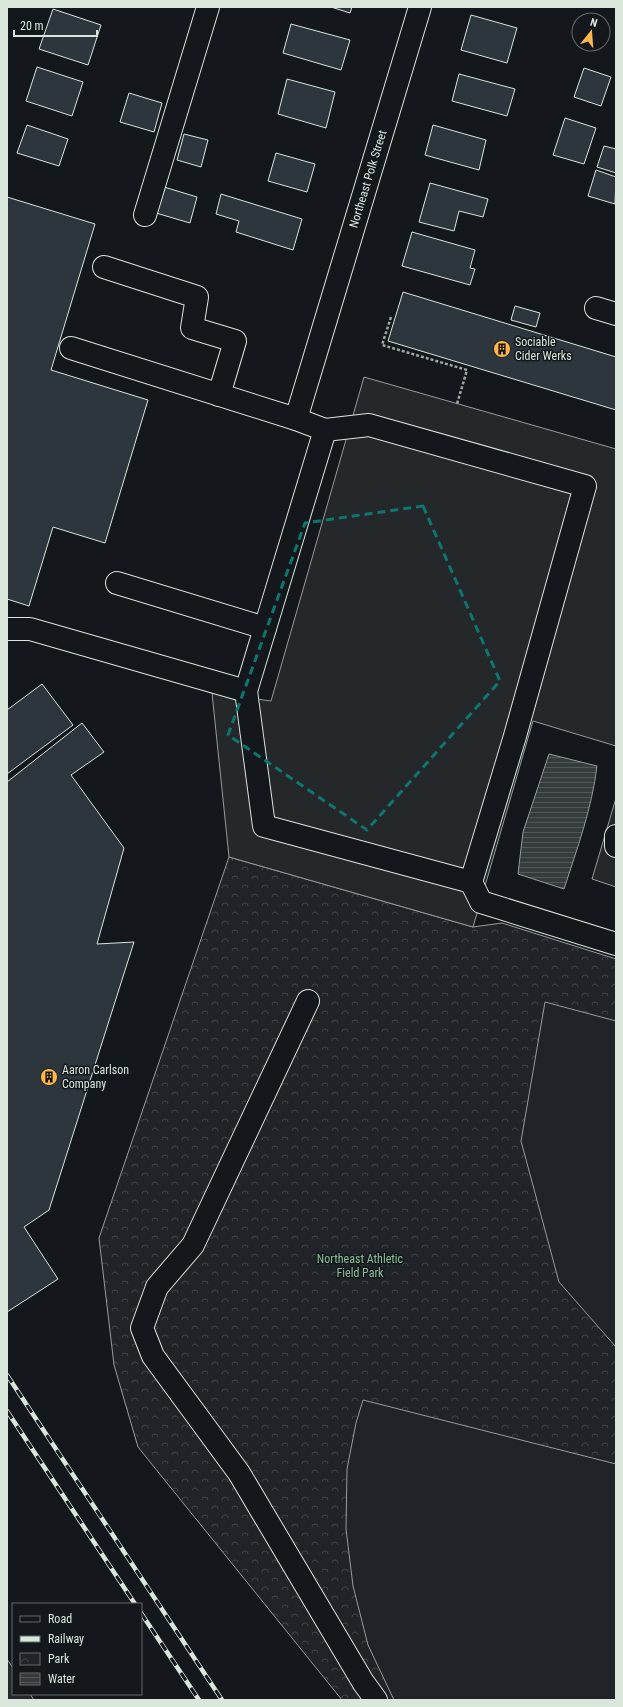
<svg xmlns="http://www.w3.org/2000/svg" width="623" height="1707" viewBox="0 0 623 1707" font-family="'Roboto Condensed',sans-serif">
  <style>
    .park { fill: url(#park-crowns); stroke: #939e99 }
    .garden { fill: #202428; stroke: #939e99 }
    .parking { fill: #24282b; stroke: #939e99 }
    .water { fill: url(#water-rules); stroke: #939e99 }
    .building { fill: #2c363c; stroke: #d8e6dc }
    .lines { fill: none; stroke-linecap: round; stroke-linejoin: round }
    .minor-casing { stroke: #d8e6dc; stroke-width: 24 }
    .path { stroke: #9da8a2; stroke-width: 2.5; stroke-dasharray: 3 2; stroke-linecap: butt }
    .minor { stroke: #14181c; stroke-width: 22 }
    .rail-casing { stroke: #d8e6dc; stroke-width: 4.5 }
    .rail { stroke: #14181c; stroke-width: 3; stroke-dasharray: 9; stroke-linecap: butt }
    .marked { fill: none; stroke: #0f766e; stroke-width: 3; stroke-dasharray: 8 5; stroke-linejoin: round }
    .labels { text-anchor: middle; stroke-width: 3; stroke-linejoin: round; paint-order: stroke }
    .street-label { font-size: 12px; fill: #d8e6dc; stroke: #14181c }
    .poi-label { font-size: 12px; fill: #d8e6dc; stroke: #14181c; text-anchor: start }
    .park-label { font-size: 12px; fill: #8ac095; stroke: #14181c }
  </style>
  <defs>
    <pattern id="park-crowns" width="20" height="18" patternUnits="userSpaceOnUse"><rect width="20" height="18" fill="#202428"/><path d="M2 6a3 3 0 1 1 6 0M12 15a3 3 0 1 1 6 0" fill="none" stroke="#404447"/></pattern>
    <pattern id="water-rules" width="6" height="5" patternUnits="userSpaceOnUse"><rect width="6" height="5" fill="#363b3e"/><path d="M0 2.5h6" fill="none" stroke="#525759"/></pattern>
  </defs>
  <rect width="100%" height="100%" fill="#14181c"/>
  <path class="park" d="M229 857 473 927 502 923 616 959V1700H342L138 1447 114 1365 99 1238Z"/>
  <g class="garden">
    <path d="M545 1002 616 1021V1347L559 1282 521 1141Z"/>
    <path d="M363 1400 616 1464V1700H394L368 1645 353 1586 346 1529 347 1469 356 1423Z"/>
  </g>
  <g class="parking">
    <path d="M364 377 616 449V746L533 721 473 927 229 857 212 693 271 701Z"/>
    <path d="M616 798V887L592 879Z"/>
    <path d="M7 1659 13 1668V1694H30L34 1700H7Z"/>
  </g>
  <path class="water" d="M549 754 597 766C592 808 577 849 564 889L518 874 523 832Z"/>
  <g class="building">
    <path d="M331 7H352L350 13Z"/>
    <path d="M53 9 101 25 88 65 39 49Z"/>
    <path d="M471 15 517 28 507 63 461 50Z"/>
    <path d="M291 24 350 40 341 70 283 53Z"/>
    <path d="M37 67 83 82 72 116 26 101Z"/>
    <path d="M584 68 611 77 601 106 574 97Z"/>
    <path d="M459 74 515 89 507 116 452 101Z"/>
    <path d="M287 79 335 92 326 128 278 114Z"/>
    <path d="M129 93 162 103 154 132 120 122Z"/>
    <path d="M565 118 596 128 584 164 553 155Z"/>
    <path d="M27 125 68 139 59 166 17 153Z"/>
    <path d="M433 125 486 140 479 170 425 155Z"/>
    <path d="M184 134 208 140 201 167 177 160Z"/>
    <path d="M604 146 616 149V173L597 167Z"/>
    <path d="M276 153 315 164 307 192 268 181Z"/>
    <path d="M596 170 616 177 615 204 588 196Z"/>
    <path d="M430 183 488 199 483 217 459 211 454 231 419 222Z"/>
    <path d="M164 187 197 197 190 223 156 213Z"/>
    <path d="M221 194 302 219 293 250 236 232 239 221 216 214Z"/>
    <path d="M7 197 95 224 51 370 148 400 105 543 53 527 29 606 7 599Z"/>
    <path d="M412 232 475 250 470 268 475 269 470 285 402 266Z"/>
    <path d="M403 292 616 357V410L388 341Z"/>
    <path d="M515 306 540 313 536 327 511 320Z"/>
    <path d="M42 684 73 725 7 774V710Z"/>
    <path d="M82 723 104 752 71 775 124 848 97 944 134 942 49 1210 24 1227 58 1279 7 1312V782Z"/>
  </g>
  <g class="lines">
    <g class="minor-casing">
      <g id="minor">
        <path d="M145 215 208 7"/>
        <path d="M104 267 197 297 192 328 235 341 219 395"/>
        <path d="M596 308 616 314"/>
        <path d="M71 348 296 419"/>
        <path d="M117 583 265 628"/>
        <path d="M7 629H30L246 691 325 430 296 419 420 7"/>
        <path d="M246 691 264 826 471 882 515 736 585 486 369 425 325 430"/>
        <path d="M616 836V846"/>
        <path d="M471 882 481 902 616 944"/>
        <path d="M308 1001 193 1245 157 1287 142 1328 153 1356 239 1473 363 1682 376 1700"/>
      </g>
    </g>
    <path class="path" d="M391 317 382 345 467 370 457 404"/>
    <use href="#minor" class="minor"/>
    <g class="rail-casing">
      <g id="rail">
        <path d="M7 1375 222 1700"/>
        <path d="M7 1411 135 1604"/>
        <path d="M141 1613 199 1700"/>
      </g>
    </g>
    <use href="#rail" class="rail"/>
  </g>
  <path class="marked" d="M423 506 500 681 367 830 228 735 305 523Z"/>
  <defs>
    <g id="building-disc" transform="scale(0.9)"><circle r="9.5" fill="#ffb74d" stroke="#14181c"/><path d="M-4-6H4V6H1V3H-1V6H-4ZM-2.5-4.3h1.7v1.8h-1.7ZM.8-4.3h1.7v1.8H.8ZM-2.5-1h1.7V.8h-1.7ZM.8-1h1.7V.8H.8Z" fill="#111"/></g>
  </defs>
  <g fill-rule="evenodd">
    <use href="#building-disc" x="502" y="349"/>
    <use href="#building-disc" x="49" y="1077"/>
  </g>
  <g class="labels">
    <g class="street-label">
      <text transform="translate(368 179) rotate(-73)" y="4">Northeast Polk Street</text>
    </g>
    <g class="poi-label">
      <text x="515" y="346">Sociable<tspan x="515" dy="14">Cider Werks</tspan></text>
      <text x="62" y="1074">Aaron Carlson<tspan x="62" dy="14">Company</tspan></text>
    </g>
    <g class="park-label">
      <text x="360" y="1263">Northeast Athletic<tspan x="360" dy="14">Field Park</tspan></text>
    </g>
  </g>
  <rect width="623" height="1707" fill="none" stroke="#d8e6dc" stroke-width="16"/>
  <rect x="12" y="1603" width="130" height="92" fill="#14181c" stroke="#626a69"/>
  <rect x="20" y="1616" width="20" height="6" fill="#14181c" stroke="#626a69"/>
  <text x="48" y="1623" font-size="12" fill="#d8e6dc">Road</text>
  <rect x="20" y="1636" width="20" height="6" fill="#d8e6dc" stroke="#626a69"/>
  <text x="48" y="1643" font-size="12" fill="#d8e6dc">Railway</text>
  <rect x="20" y="1653" width="20" height="12" fill="url(#park-crowns)" stroke="#626a69"/>
  <text x="48" y="1663" font-size="12" fill="#d8e6dc">Park</text>
  <rect x="20" y="1673" width="20" height="12" fill="url(#water-rules)" stroke="#626a69"/>
  <text x="48" y="1683" font-size="12" fill="#d8e6dc">Water</text>
  <g transform="translate(591 32) rotate(17)"><circle r="19" fill="#14181c" stroke="#626a69"/>
  <path d="M0-3L7 15L0 10L-7 15Z" fill="#ffb74d"/>
  <text y="-6" font-size="11" font-weight="bold" text-anchor="middle" fill="#d8e6dc">N</text>
  </g>
  <path d="M14 30v6h83v-6" fill="none" stroke="#d8e6dc" stroke-width="2"/>
  <text x="20" y="30" font-size="12" fill="#d8e6dc" stroke="#14181c" stroke-width="3" paint-order="stroke">20 m</text>
</svg>
